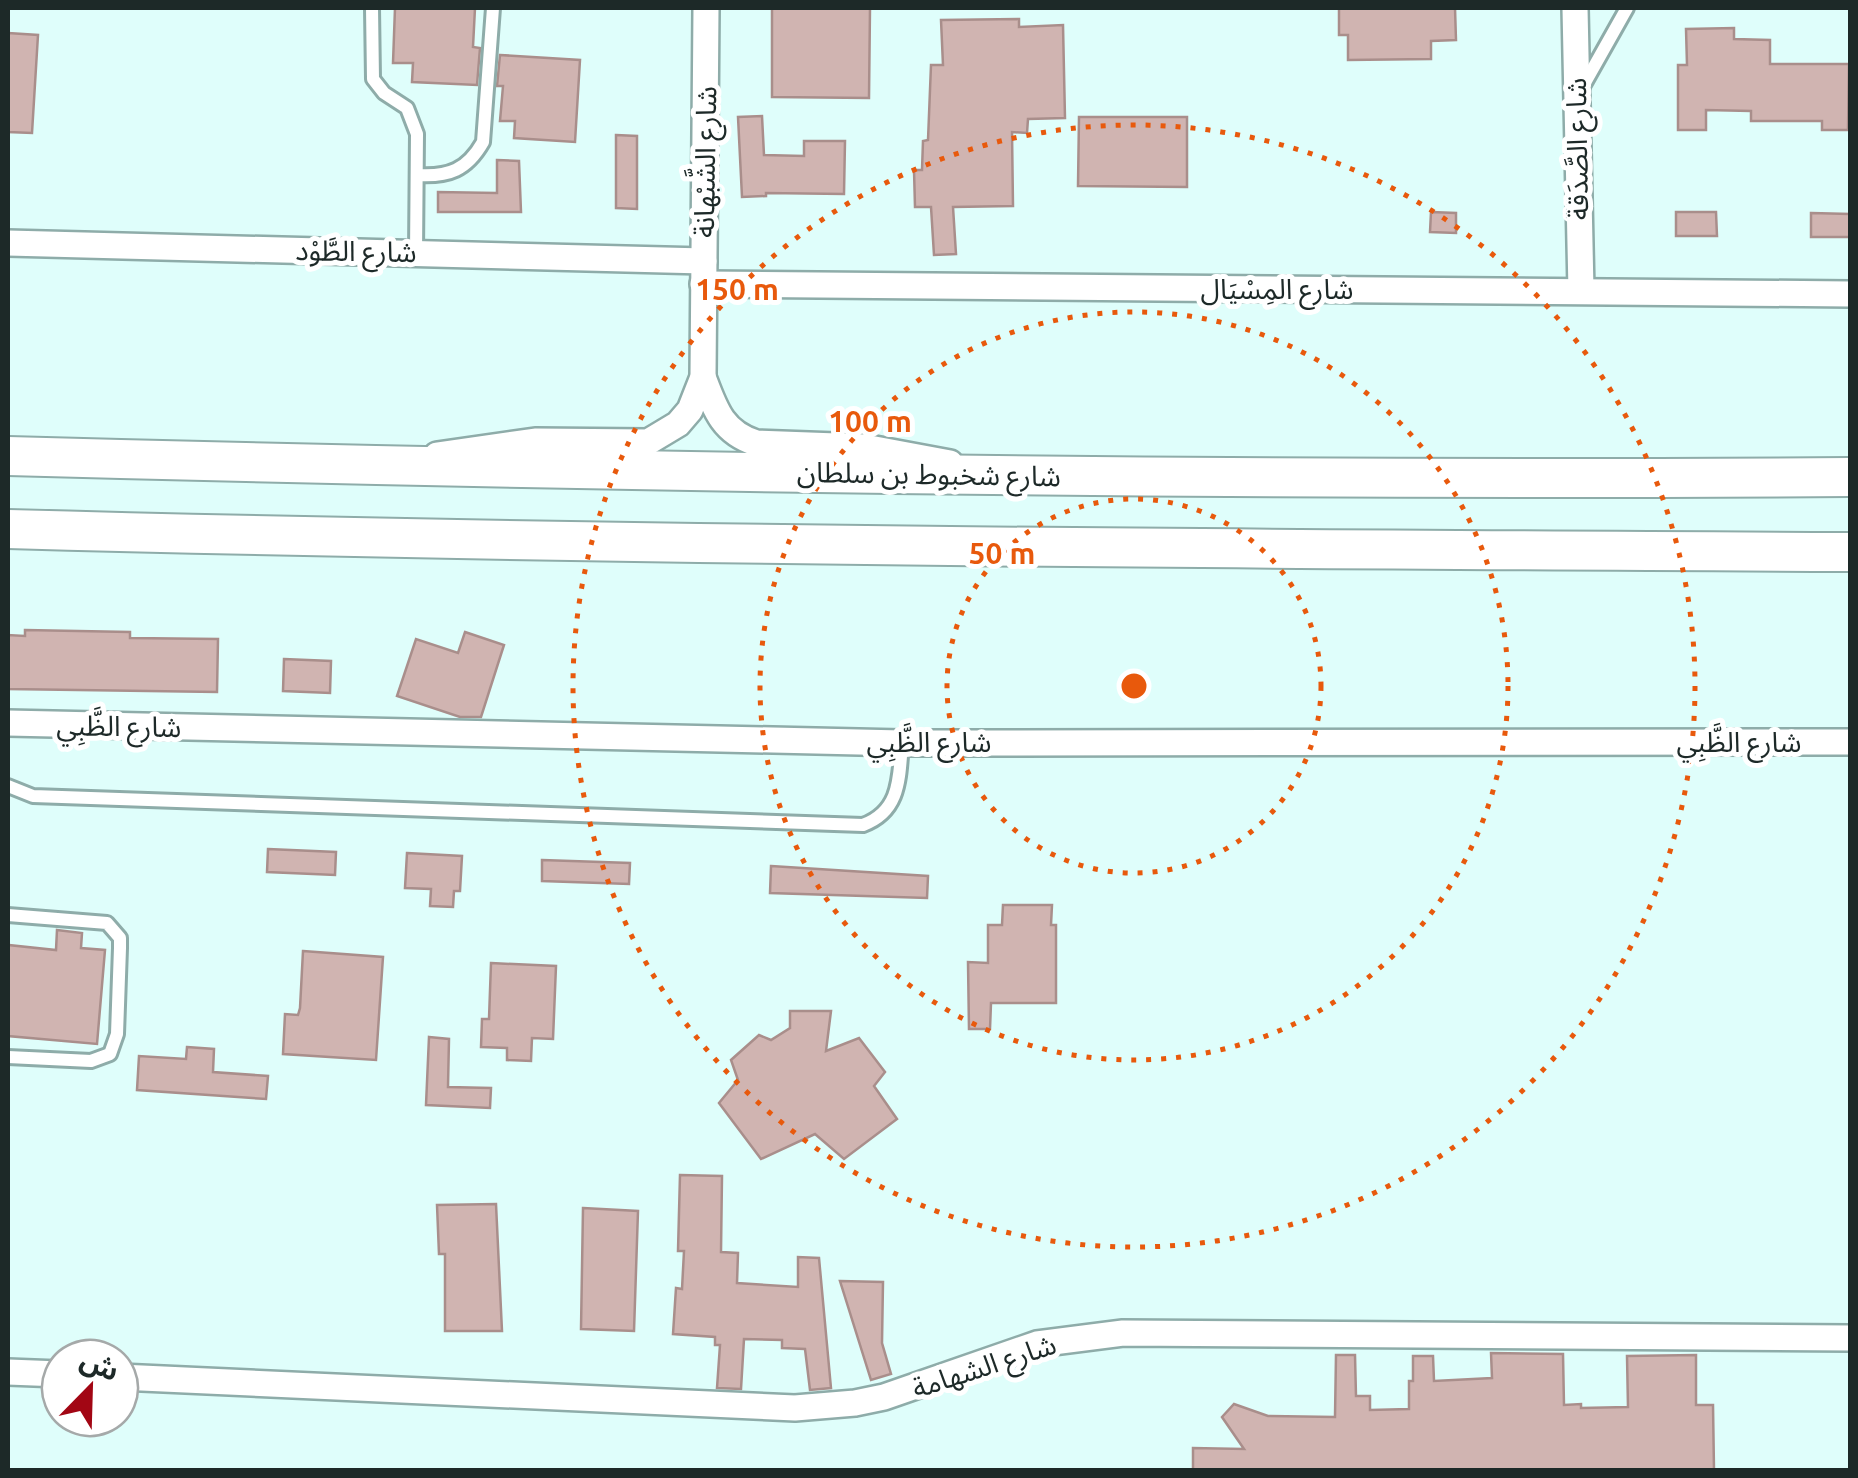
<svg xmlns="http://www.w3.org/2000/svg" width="1858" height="1478" viewBox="0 0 1858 1478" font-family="Ubuntu,'Noto Sans Arabic',sans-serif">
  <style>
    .building { fill: #d0b4b1; stroke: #a98e8b; stroke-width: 2.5 }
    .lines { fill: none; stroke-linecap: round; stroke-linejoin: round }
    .lane-casing { stroke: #8eaca9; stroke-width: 18 }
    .street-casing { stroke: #8eaca9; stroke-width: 30 }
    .primary-casing { stroke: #8eaca9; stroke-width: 42 }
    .lane { stroke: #fff; stroke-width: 12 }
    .street { stroke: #fff; stroke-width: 25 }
    .primary { stroke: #fff; stroke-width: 38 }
    .ring { fill: none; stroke: #e8590c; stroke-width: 5; stroke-dasharray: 5 10 }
    .labels { text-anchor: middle; stroke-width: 10; stroke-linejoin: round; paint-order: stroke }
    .street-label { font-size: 28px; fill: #1d2928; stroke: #fff }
    .centre { fill: #e8590c; stroke: #fff; stroke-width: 5 }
    .ring-label { font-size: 30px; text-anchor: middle; font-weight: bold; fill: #e8590c; stroke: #fff; stroke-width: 10; stroke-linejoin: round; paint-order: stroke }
  </style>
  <rect width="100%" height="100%" fill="#dffefb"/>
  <g class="building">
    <path d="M395 8H475L473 47 480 48 477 85 412 82 413 63H393Z"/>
    <path d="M772 8H870L869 98 772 97Z"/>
    <path d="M1339 8H1455L1456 40 1431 41V59L1348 60V35H1339Z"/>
    <path d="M1019 19V27L1063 25 1065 118 1028 119 1027 133 1012 132 1013 206 953 207 956 254 934 255 931 207H915L914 170H922L923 141 928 140 931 65H943L941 20Z"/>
    <path d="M1734 28V39L1770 40V64H1849L1848 130H1822V121H1751V111L1706 110V130H1678V65H1687L1686 29Z"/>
    <path d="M8 33 38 35 32 133 8 132Z"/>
    <path d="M500 55 580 60 575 142 514 138 515 121H500L503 86H497Z"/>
    <path d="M762 116 764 155 804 156V141H845L844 194 766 193V196L742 197 738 117Z"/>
    <path d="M1079 117H1187V187L1078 186Z"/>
    <path d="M616 135 637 136V209L616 208Z"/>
    <path d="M497 160 519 161 521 212H438V192L497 193Z"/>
    <path d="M1431 212 1456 213V233L1430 232Z"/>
    <path d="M1676 212H1716L1717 236H1676Z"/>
    <path d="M1811 213 1850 214V237H1811Z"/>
    <path d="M25 630 130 632V638L218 639 217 692 8 689V635L25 636Z"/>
    <path d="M465 632 504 645 481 717H460L397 696 416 639 458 653Z"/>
    <path d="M284 659 331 661 330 693 283 691Z"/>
    <path d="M268 849 336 852 335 875 267 872Z"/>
    <path d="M407 853 462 856 460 891H454L453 907 430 906 431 889 405 888Z"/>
    <path d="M542 860 630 863 629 884 542 881Z"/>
    <path d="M771 866 928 876 927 898 770 893Z"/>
    <path d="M1003 905H1052L1051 925H1056V1003H991L990 1029H969L968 962 988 963V925H1002Z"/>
    <path d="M57 930 82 933 81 948 105 950 97 1044 8 1036V945L56 950Z"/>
    <path d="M303 951 383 957 376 1060 283 1054 285 1014 298 1015 300 1008Z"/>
    <path d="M491 963 556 966 553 1039 532 1038 531 1061 507 1060V1048L481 1047 482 1019H489Z"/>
    <path d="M790 1011H831L826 1051 859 1038 885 1072 874 1086 897 1119 844 1159 815 1134 761 1159 719 1103 738 1080 731 1060 759 1035 771 1040 790 1028Z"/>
    <path d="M429 1037 449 1039 448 1087 491 1088 490 1108 426 1105Z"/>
    <path d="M187 1047 214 1049 213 1072 268 1076 266 1099 137 1090 139 1056 186 1059Z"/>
    <path d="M680 1175 722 1176 721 1252 738 1253 737 1283 798 1287V1257L819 1258 831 1388 810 1390 805 1349 782 1348V1340L744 1339 741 1389 717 1388 720 1345H715V1337L673 1334 676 1288 682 1289 684 1251H678Z"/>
    <path d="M496 1204 502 1331H445V1254H439L437 1205Z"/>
    <path d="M583 1208 638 1211 634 1331 581 1329Z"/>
    <path d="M840 1281 883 1282 882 1343 891 1374 871 1380Z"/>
    <path d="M1491 1353 1563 1354 1564 1405 1581 1404V1408L1628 1407 1627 1356 1696 1355V1405H1713L1714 1470H1193V1448L1244 1449 1222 1417 1234 1404 1268 1416 1335 1417 1336 1355H1355L1356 1396H1370V1410L1409 1409V1381H1413V1356H1433L1434 1381 1492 1378Z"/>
  </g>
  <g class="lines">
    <g class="lane-casing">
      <g id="lane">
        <path d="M372 8 373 79 384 93 407 108 417 134 416 253"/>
        <path d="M1582 88 1627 8"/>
        <path d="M417 175C449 177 467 170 483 142L493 8"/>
        <path d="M8 786 33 796 863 825C901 811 899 777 902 743"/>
        <path d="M8 915 107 923 120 938V948L117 1034 110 1054 91 1061 8 1057"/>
      </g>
    </g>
    <g class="street-casing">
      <g id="street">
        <path d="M1575 8 1581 291"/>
        <path d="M8 243 704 261"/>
        <path d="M703 284 1850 294"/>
        <path d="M703 377C715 409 722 432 756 443L864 447 950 463"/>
        <path d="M437 455 535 441 648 442 678 424 690 410 703 377 706 8"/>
        <path d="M8 723 902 743 1850 742"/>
        <path d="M8 1372 60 1374"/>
        <path d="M120 1377 795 1408 855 1403 884 1397 1037 1344 1123 1333 1850 1338"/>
      </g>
    </g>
    <g class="primary-casing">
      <g id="primary">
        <path d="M8 456C622 473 1236 481 1850 477"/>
        <path d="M8 529C622 546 1236 549 1850 552"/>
      </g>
    </g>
    <use href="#lane" class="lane"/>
    <use href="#street" class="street"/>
    <use href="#primary" class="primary"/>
  </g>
  <g class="ring">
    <circle cx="1134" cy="686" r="187"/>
    <circle cx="1134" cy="686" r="374"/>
    <circle cx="1134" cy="686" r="561"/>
  </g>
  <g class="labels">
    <g class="street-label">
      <text transform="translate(1577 149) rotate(-91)" y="10">شارع الصَّدَقة</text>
      <text transform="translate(705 162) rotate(-89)" y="10">شارع الشَّبْهانة</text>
      <text transform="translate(356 251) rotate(1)" y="10">شارع الطَّوْد</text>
      <text x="1277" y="299">شارع المِسْيَال</text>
      <text transform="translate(929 474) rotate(1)" y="10">شارع شخبوط بن سلطان</text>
      <text transform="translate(119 726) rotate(1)" y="10">شارع الظَّبِي</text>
      <text x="929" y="752">شارع الظَّبِي</text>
      <text x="1739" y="752">شارع الظَّبِي</text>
      <text transform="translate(984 1366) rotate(-18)" y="10">شارع الشهامة</text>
    </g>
  </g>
  <circle cx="1134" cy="686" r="15" class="centre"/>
  <g class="ring-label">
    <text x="737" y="300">150 m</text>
    <text x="870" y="432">100 m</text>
    <text x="1002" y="564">50 m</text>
  </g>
  <rect width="1858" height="1478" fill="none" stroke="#1d2928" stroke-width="20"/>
  <g transform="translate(90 1388) rotate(23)"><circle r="48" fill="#ffffff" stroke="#a5a9a9" stroke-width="2.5"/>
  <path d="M0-8L18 38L0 25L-18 38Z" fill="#a20614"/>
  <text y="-15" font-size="28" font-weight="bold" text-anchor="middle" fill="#1d2928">ش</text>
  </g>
</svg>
